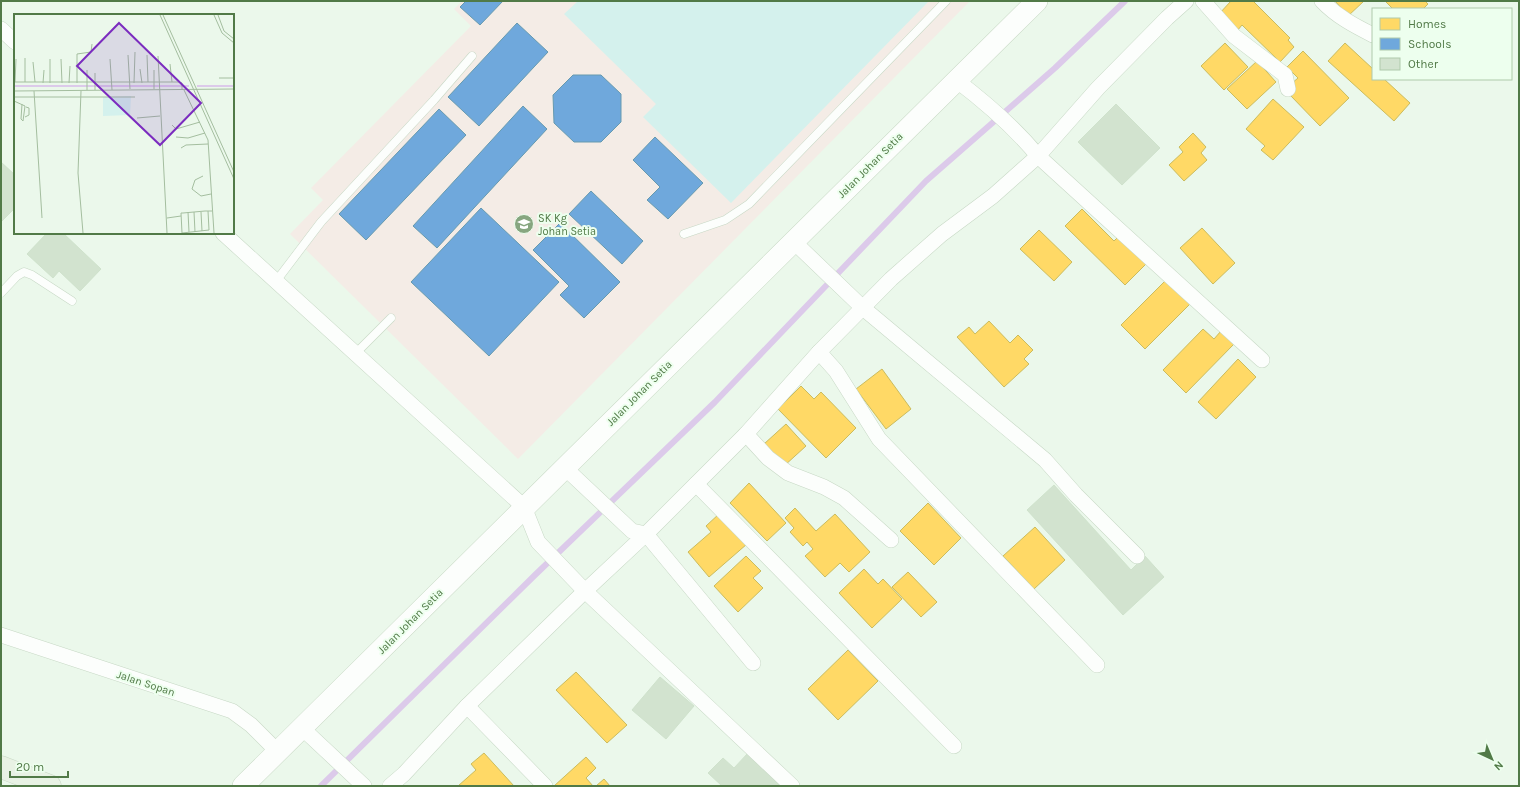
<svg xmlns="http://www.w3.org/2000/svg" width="1520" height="787" viewBox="0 0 1520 787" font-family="Karla,sans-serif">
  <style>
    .education { fill: #f4ece6 }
    .green { fill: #d4f1ed }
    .homes { fill: #ffd966; stroke: #cbbc5d }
    .schools { fill: #6fa8dc; stroke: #669aaf }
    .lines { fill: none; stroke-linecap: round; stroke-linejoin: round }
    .stream { stroke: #dccaea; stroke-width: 6 }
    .building { fill: #d2e3cf; stroke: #cfe2cc }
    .service-casing { stroke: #c7d8c5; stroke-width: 9 }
    .minor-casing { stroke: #c7d8c5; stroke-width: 16 }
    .secondary-casing { stroke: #c8d9c5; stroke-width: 22 }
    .motorway-casing { stroke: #c8d8c5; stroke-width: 23 }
    .service { stroke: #fcfefc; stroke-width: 8 }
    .minor { stroke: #fcfefc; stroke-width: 15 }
    .secondary { stroke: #fcfefc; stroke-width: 21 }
    .motorway { stroke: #e8f2e4; stroke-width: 22 }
    .labels { text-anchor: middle; stroke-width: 4; stroke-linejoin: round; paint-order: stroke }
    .street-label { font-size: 11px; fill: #517a47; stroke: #edffee }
    .poi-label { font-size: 11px; fill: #517a47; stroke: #edffee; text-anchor: start }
    .inset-river { fill: none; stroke: #dccaea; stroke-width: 2 }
    .inset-road { fill: none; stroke: #a4be9f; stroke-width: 1 }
    .view { fill: #7b2cbf; fill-opacity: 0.15; stroke: #7b2cbf; stroke-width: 2 }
    .inset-edge { fill: none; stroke: #517a47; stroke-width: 2 }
  </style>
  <rect width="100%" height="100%" fill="#ebf8eb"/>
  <path class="education" d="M462 1H970L518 459 290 234 323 200 311 188 471 26 454 9Z"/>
  <path class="green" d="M578 1H929L731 203 643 117 656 104 564 14Z"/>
  <g class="homes">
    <path d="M1231 1H1253L1290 38 1288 40 1294 47 1280 62 1242 25 1237 31 1219 14Z"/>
    <path d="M1335 1H1364L1348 16Z"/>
    <path d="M1385 1H1425L1428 4 1423 9H1393Z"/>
    <path d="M1225 43 1248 67 1224 90 1201 66Z"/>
    <path d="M1345 43 1373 69V79H1384L1410 103 1394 121 1328 61Z"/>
    <path d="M1303 51 1349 98 1320 126 1290 95 1296 89 1291 84 1298 78 1287 67Z"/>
    <path d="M1257 61 1276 82 1247 109 1227 89Z"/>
    <path d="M1273 99 1304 127 1273 160 1261 150 1265 146 1246 129Z"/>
    <path d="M1193 133 1206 147 1201 153 1207 160 1184 181 1169 165 1183 152 1179 147Z"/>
    <path d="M1082 209 1114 241 1121 234 1149 261 1125 285 1065 226Z"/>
    <path d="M1202 228 1235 263 1213 284 1180 248Z"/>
    <path d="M1039 230 1072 262 1054 281 1020 249Z"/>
    <path d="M1167 279 1191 303 1145 349 1121 325Z"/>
    <path d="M989 321 1010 343 1018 335 1033 350 1024 359 1029 364 1004 387 957 337 969 327 975 334Z"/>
    <path d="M1203 329 1214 339 1221 331 1234 344 1186 393 1163 370Z"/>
    <path d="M1238 359 1256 377 1216 419 1198 402Z"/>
    <path d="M882 369 911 409 886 429 856 389Z"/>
    <path d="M801 386 814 399 821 392 856 428 826 458 778 409Z"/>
    <path d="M786 424 806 446 784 466 764 444Z"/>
    <path d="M749 483 786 523 767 541 730 503Z"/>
    <path d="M928 503 961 538 934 565 900 531Z"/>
    <path d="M795 508 816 531 835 514 870 552 849 572 840 563 825 577 805 556 813 549 807 542 803 546 790 532 794 528 785 518Z"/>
    <path d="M720 513 747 544 709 577 688 552 711 532 706 526Z"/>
    <path d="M1035 527 1065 560 1034 589 1003 556Z"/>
    <path d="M746 556 761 571 753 578 763 588 738 612 714 586Z"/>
    <path d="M864 569 878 584 883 579 902 599 872 628 839 593Z"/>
    <path d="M908 572 937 602 921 617 892 587Z"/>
    <path d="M848 650 878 681 838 720 808 689Z"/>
    <path d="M576 672 627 725 607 743 556 690Z"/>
    <path d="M484 753 514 786H458L476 770 471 764Z"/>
    <path d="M586 757 596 768 586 778 593 786H554Z"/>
    <path d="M604 779 610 786H596Z"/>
  </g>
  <g class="schools">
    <path d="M466 1H503L480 25 460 7Z"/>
    <path d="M517 23 548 52 479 126 448 97Z"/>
    <path d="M573 75H601L621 94V122L601 142H574L554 123 553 95Z"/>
    <path d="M523 106 547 129 437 248 413 226Z"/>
    <path d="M439 109 466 135 366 240 339 214Z"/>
    <path d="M655 137 703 183 668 219 647 200 660 187 633 160Z"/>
    <path d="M591 191 643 241 622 264 569 214Z"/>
    <path d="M481 208 559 282 489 356 411 282Z"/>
    <path d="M560 223 620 282 584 318 560 295 569 286 533 250Z"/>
  </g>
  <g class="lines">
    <path class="stream" d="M321 786 535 575 715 402 926 181 1055 68 1125 1"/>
  </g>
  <g class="building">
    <path d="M1116 104 1160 148 1122 185 1078 142Z"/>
    <path d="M1 162 15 175V208L1 222Z"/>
    <path d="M47 233H63L101 269 80 291 59 271 53 278 27 254Z"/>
    <path d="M1054 485 1131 570 1145 556 1164 577 1123 615 1027 510Z"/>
    <path d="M660 677 694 706 666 739 632 710Z"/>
    <path d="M748 753 785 786H722L708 773 723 758 734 768Z"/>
  </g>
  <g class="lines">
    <g class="service-casing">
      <g id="service">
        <path d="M684 234 725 220 749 204 946 1"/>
        <path d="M277 280 321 222 434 100 472 56"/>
        <path d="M1 293 17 276 24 272 32 275 72 301"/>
        <path d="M356 353 391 318"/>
      </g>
    </g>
    <g class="minor-casing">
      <g id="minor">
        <path d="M1203 1 1234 36 1285 75 1288 89"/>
        <path d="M1322 1C1336 16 1355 26 1373 35"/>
        <path d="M1 29 15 42"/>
        <path d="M956 80C985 102 1015 128 1038 156L1262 360"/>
        <path d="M223 233 524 507 538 542 585 591 792 786"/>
        <path d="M793 241 863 308 1045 460 1076 495 1137 556"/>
        <path d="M819 352 836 371 879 439 1097 665"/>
        <path d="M746 434 768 458 788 473 824 487 844 498 891 540"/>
        <path d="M564 467 632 531 646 534 753 663"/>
        <path d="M696 484 954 746"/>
        <path d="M1 635 232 711 251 725 278 752"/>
        <path d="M467 706 545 786"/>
        <path d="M302 728 364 786"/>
        <path d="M390 786 404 774 467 706 585 591 646 534 746 434 819 352 891 279 942 234 993 196 1038 156 1098 88 1167 18 1186 1"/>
      </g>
    </g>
    <g class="secondary-casing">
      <path id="secondary" d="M243 786 1037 1"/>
    </g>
    <g class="motorway-casing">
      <path id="motorway" d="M1 767 50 786"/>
    </g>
    <use href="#service" class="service"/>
    <use href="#minor" class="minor"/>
    <use href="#secondary" class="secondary"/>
    <use href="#motorway" class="motorway"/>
  </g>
  <defs>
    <g id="school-disc" transform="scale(1)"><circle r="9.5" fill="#87a680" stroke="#edffee"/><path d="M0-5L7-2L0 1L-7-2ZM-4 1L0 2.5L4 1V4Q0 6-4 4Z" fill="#fff"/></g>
  </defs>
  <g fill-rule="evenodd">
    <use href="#school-disc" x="524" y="224"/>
  </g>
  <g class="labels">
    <g class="street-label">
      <text transform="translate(870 165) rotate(-45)" y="4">Jalan Johan Setia</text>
      <text transform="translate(639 393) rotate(-45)" y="4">Jalan Johan Setia</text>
      <text transform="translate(410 621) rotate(-45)" y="4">Jalan Johan Setia</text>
      <text transform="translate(146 683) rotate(18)" y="4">Jalan Sopan</text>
    </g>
    <g class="poi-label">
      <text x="538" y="222">SK Kg<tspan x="538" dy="13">Johan Setia</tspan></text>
    </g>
  </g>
  <g transform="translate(14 14)">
    <rect width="220" height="220" fill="#ebf8eb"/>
    <path d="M117 82 116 101 89 102V83Z" fill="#d4f1ed"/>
    <path class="inset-river" d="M0 72H175M183 72H220"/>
    <path class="inset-road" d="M146 1 220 165M149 1 220 158M200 1 208 19 220 29M204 1 210 17 220 25M114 41 116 75M133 41 134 68M144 42 153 219M11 44V68M47 45 48 69M96 45 98 76M19 48 21 68M156 50 158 68M126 55 128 69M140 56V75M81 59V76M205 64H220M0 68H165L168 69V76M1 68 2 45M29 69 30 56M36 69V45M55 69 56 52M63 69V40L77 38 78 30M120 69 121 38M73 76V56M170 76 194 126 200 219M0 77 220 75M20 77 28 204M67 77 64 159 69 219M0 83H121M0 87 11 92 9 107 7 105 8 90M11 103 15 101V94L12 93M123 104 146 102M158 111 162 115 186 108M162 123 174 124 191 119M167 134 172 131 194 130M189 162 181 166 178 175 187 182 197 180M194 197 195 216 168 219 167 199H169L191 197H198M174 198 175 218M180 198 181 218M187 198 188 217M153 204 167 202"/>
    <path class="view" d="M105 9 187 89 146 131 63 52Z"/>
    <rect width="220" height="220" class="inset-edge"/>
  </g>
  <rect width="1520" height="787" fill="none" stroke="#517a47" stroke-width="4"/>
  <rect x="1372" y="8" width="140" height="72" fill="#edffee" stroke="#afcaab"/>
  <rect x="1380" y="18" width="20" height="12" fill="#ffd966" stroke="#afcaab"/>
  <text x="1408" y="28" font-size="12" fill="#517a47">Homes</text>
  <rect x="1380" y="38" width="20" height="12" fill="#6fa8dc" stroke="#afcaab"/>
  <text x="1408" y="48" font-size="12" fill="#517a47">Schools</text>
  <rect x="1380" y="58" width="20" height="12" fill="#d2e3cf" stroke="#afcaab"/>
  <text x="1408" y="68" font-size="12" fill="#517a47">Other</text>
  <g transform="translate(1492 759) rotate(136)" stroke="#edffee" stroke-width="3" paint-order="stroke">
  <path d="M0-3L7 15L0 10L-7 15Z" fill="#517a47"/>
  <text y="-6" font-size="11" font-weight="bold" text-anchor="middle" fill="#517a47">N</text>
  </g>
  <path d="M10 771v6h58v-6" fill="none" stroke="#517a47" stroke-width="2"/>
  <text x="16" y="771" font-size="12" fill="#517a47" stroke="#edffee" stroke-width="3" paint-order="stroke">20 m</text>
</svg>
